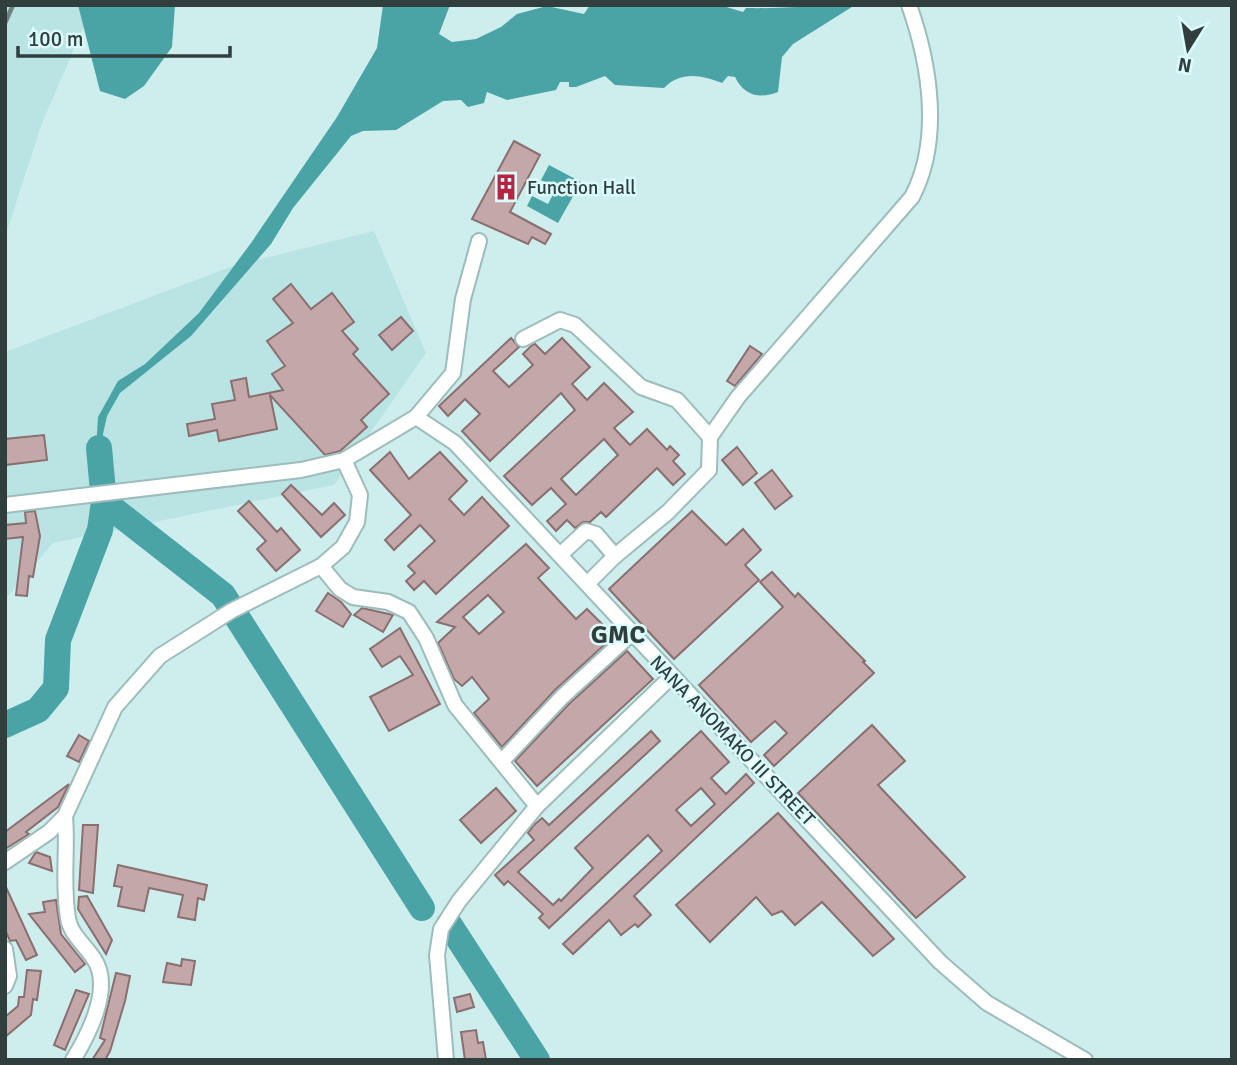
<svg xmlns="http://www.w3.org/2000/svg" width="1237" height="1065" viewBox="0 0 1237 1065" font-family="Signika,sans-serif">
  <style>
    .built { fill: #bae4e4 }
    .water { fill: #4aa3a5 }
    .lines { fill: none; stroke-linecap: round; stroke-linejoin: round }
    .river { stroke: #4aa3a5; stroke-width: 26 }
    .building { fill: #c4a7a8; stroke: #896f6f; stroke-width: 2; fill-rule: evenodd }
    .minor-casing { stroke: #9dbcbc; stroke-width: 18 }
    .minor { stroke: #fff; stroke-width: 14 }
    .rail { stroke: #6e8282; stroke-width: 4.5 }
    .labels { text-anchor: middle; stroke-width: 5; stroke-linejoin: round; paint-order: stroke }
    .poi-label { font-size: 19px; fill: #313e3e; stroke: #dbfcfc; text-anchor: start }
    .street-label { font-size: 19px; fill: #313e3e; stroke: #dbfcfc }
    .district-label { font-size: 26px; font-weight: bold; fill: #313e3e; stroke: #dbfcfc }
  </style>
  <rect width="100%" height="100%" fill="#ceeeee"/>
  <g class="built">
    <path d="M5 5H93L42 123 5 237Z"/>
    <path d="M374 231 426 353 334 485 53 543 5 600V352L233 266Z"/>
  </g>
  <g class="water">
    <path d="M78 5H175L172 47 144 86 125 99 100 91Z"/>
    <path d="M383 5H450L439 34 452 42 476 39 501 27 517 14 547 6 584 14 590 5H720L743 12 746 8C781 9 818 5 855 5L793 44 782 57 778 92C760 99 744 96 735 77L728 76 722 83C701 75 681 71 664 88L615 85 605 76 576 87H569V82H560L556 90 507 100 487 92 484 103 468 107 461 100 443 101 396 130 363 131 351 136 293 208 271 244 191 336 120 393 107 416 103 434 107 482 94 483 98 417 118 381 145 364 199 313 251 243 337 117 377 48Z"/>
    <path d="M549 165 581 182 558 223 527 206 532 196 548 204 556 189 541 180Z"/>
  </g>
  <g class="lines">
    <g class="river">
      <path d="M104 502 223 595 422 908"/>
      <path d="M5 725 38 710 56 688 58 640 100 530 104 502 99 448"/>
      <path d="M449 924 537 1060"/>
    </g>
  </g>
  <g class="building">
    <path d="M514 141 540 155 510 212 551 234 545 244 532 237 528 244 472 219Z"/>
    <path d="M291 284 311 309 332 293 354 322 342 331 358 349 353 354 389 394 361 420 367 427 340 451 325 455 270 395 277 429 219 441 217 430 189 436 187 424 215 419 212 404 235 400 231 381 246 378 249 397 283 390 272 374 285 366 267 341 293 323 273 299Z"/>
    <path d="M401 317 413 331 392 350 379 335Z"/>
    <path d="M511 338 519 347 493 371 509 387 533 365 523 354 532 345 535 344 545 354 562 338 590 367 572 384 587 400 604 383 633 412 614 428 630 445 647 429 667 450 670 446 679 455 673 461 685 474 673 485 657 468 606 517 601 512 590 522H583L575 528 567 520 556 531 547 521 566 504 551 488 532 505 504 476 575 410 561 393 490 461 462 431 480 414 465 399 448 416 439 406ZM604 439 618 455 576 495 561 479Z"/>
    <path d="M750 346 762 354 735 386 727 381Z"/>
    <path d="M44 435 47 460 5 465V439Z"/>
    <path d="M737 447 757 473 743 485 722 460Z"/>
    <path d="M390 452 409 479 440 452 467 481 449 499 464 515 482 497 509 526 436 594 424 581 414 590 406 581 415 573 408 566 435 541 420 525 394 550 385 540 411 515 370 470Z"/>
    <path d="M772 470 792 496 775 509 755 483Z"/>
    <path d="M291 485 322 515 334 503 345 515 321 537 282 494Z"/>
    <path d="M249 501 277 532 281 528 300 550 276 571 257 549 266 541 238 511Z"/>
    <path d="M35 511 40 536 33 577 29 576 27 596 16 595 23 537 5 539V525L26 523 25 512Z"/>
    <path d="M692 511 726 545 743 529 761 550 745 565 759 580 674 659 609 589Z"/>
    <path d="M526 544 549 568 538 578 576 619 587 609 614 636 555 690 502 747 474 713 489 699 472 677 462 686 454 679 438 643 455 627 437 622ZM488 595 504 612 479 634 463 617Z"/>
    <path d="M772 572 795 597 798 593 865 661 863 662 874 673 774 766 764 755 787 733 775 721 751 742 699 685 783 607 760 582Z"/>
    <path d="M328 593 341 602 351 614 343 627 316 611Z"/>
    <path d="M362 608 393 615 383 632 354 615Z"/>
    <path d="M400 628 440 704 389 731 370 697 413 675 400 656 382 667 370 649Z"/>
    <path d="M627 651 653 679 537 786 515 761 569 704Z"/>
    <path d="M872 725 905 761 878 785 965 877 916 918 798 793Z"/>
    <path d="M651 731 660 741 518 872 553 905 559 899 561 901 593 868 575 848 701 731 729 762 711 778 726 794 746 774 754 783 634 896 651 915 638 927 635 924 621 935 609 920 573 954 563 944 662 851 648 835 549 928 539 918 543 914 508 881 504 885 495 875 534 840 528 833 534 825 542 818 549 825ZM701 788 715 804 691 826 676 810Z"/>
    <path d="M79 735 89 741 79 762 67 756Z"/>
    <path d="M69 784 58 807 26 832 29 834 5 849V832Z"/>
    <path d="M496 788 516 811 481 843 460 820Z"/>
    <path d="M778 813 894 939 873 956 822 902 795 925 782 911 772 915 756 897 710 942 676 905Z"/>
    <path d="M83 825H98L93 893 79 890Z"/>
    <path d="M36 852 50 857 52 871 29 863Z"/>
    <path d="M118 865 207 885 204 900 198 898 195 920 178 917 183 895 149 888 144 911 118 906 122 887 114 886Z"/>
    <path d="M5 885 37 955 26 960 16 940 10 941 6 932Z"/>
    <path d="M87 896 112 940 106 954 78 909 79 897Z"/>
    <path d="M56 900 61 934 85 964 75 972 29 914 45 912 43 902Z"/>
    <path d="M182 959 195 961 191 985 163 982 167 963 181 966Z"/>
    <path d="M27 970 41 971 37 1000 33 999 31 1015 5 1037V1017L18 1006 19 997H24Z"/>
    <path d="M116 973 130 976 125 1001 110 1051 105 1060H92L105 1040 100 1038Z"/>
    <path d="M76 990 89 994 65 1050 54 1045Z"/>
    <path d="M470 994 474 1007 457 1012 454 998Z"/>
    <path d="M476 1030 478 1043 483 1042 486 1060H465L461 1032Z"/>
  </g>
  <g class="lines">
    <g class="minor-casing">
      <g id="minor">
        <path d="M523 339 560 320 575 325 641 387 677 400 710 437"/>
        <path d="M416 417 455 443 940 962 987 1003 1085 1060"/>
        <path d="M5 505 301 470 344 460 416 417 453 373 463 299 479 241"/>
        <path d="M561 554 586 531 596 534 615 556 588 583"/>
        <path d="M615 556 668 512 709 470 710 437 738 397 912 197C942 140 930 64 909 5"/>
        <path d="M321 566 340 589 353 597 388 602 409 612 426 638 455 705 537 806"/>
        <path d="M502 761 562 697 632 633"/>
        <path d="M65 816C68 850 62 885 68 918 70 934 86 946 94 959 113 987 89 1034 73 1060"/>
        <path d="M5 862 49 832 65 816 115 707 160 656 231 611 321 566 343 547 357 522 360 495 344 460"/>
        <path d="M5 949 9 976 5 986"/>
        <path d="M446 1060 437 955 441 929 459 901 537 806 671 677"/>
      </g>
    </g>
    <use href="#minor" class="minor"/>
    <path class="rail" d="M5 23 13 5"/>
  </g>
  <defs>
    <g id="building-bare" transform="scale(2.1)"><path d="M-4-6H4V6H1V3H-1V6H-4ZM-2.5-4.3h1.7v1.8h-1.7ZM.8-4.3h1.7v1.8H.8ZM-2.5-1h1.7V.8h-1.7ZM.8-1h1.7V.8H.8Z" fill="#b62441" stroke="#dbfcfc" stroke-width="2.5" paint-order="stroke"/></g>
  </defs>
  <g fill-rule="evenodd">
    <use href="#building-bare" x="506" y="187"/>
  </g>
  <g class="labels">
    <g class="poi-label">
      <text x="527" y="194">Function Hall</text>
    </g>
    <g class="street-label">
      <text transform="translate(733 740) rotate(46)" y="7">NANA ANOMAKO III STREET</text>
    </g>
    <g class="district-label">
      <text x="618" y="643">GMC</text>
    </g>
  </g>
  <rect width="1237" height="1065" fill="none" stroke="#313e3e" stroke-width="14"/>
  <g transform="translate(1188 49) rotate(191)" stroke="#dbfcfc" stroke-width="5" paint-order="stroke">
  <path d="M0-5L12 26L0 18L-12 26Z" fill="#313e3e"/>
  <text y="-10" font-size="19" font-weight="bold" text-anchor="middle" fill="#313e3e">N</text>
  </g>
  <path d="M18 46v10h212v-10" fill="none" stroke="#313e3e" stroke-width="3.5"/>
  <text x="28" y="46" font-size="21" fill="#313e3e" stroke="#dbfcfc" stroke-width="5" paint-order="stroke">100 m</text>
</svg>
